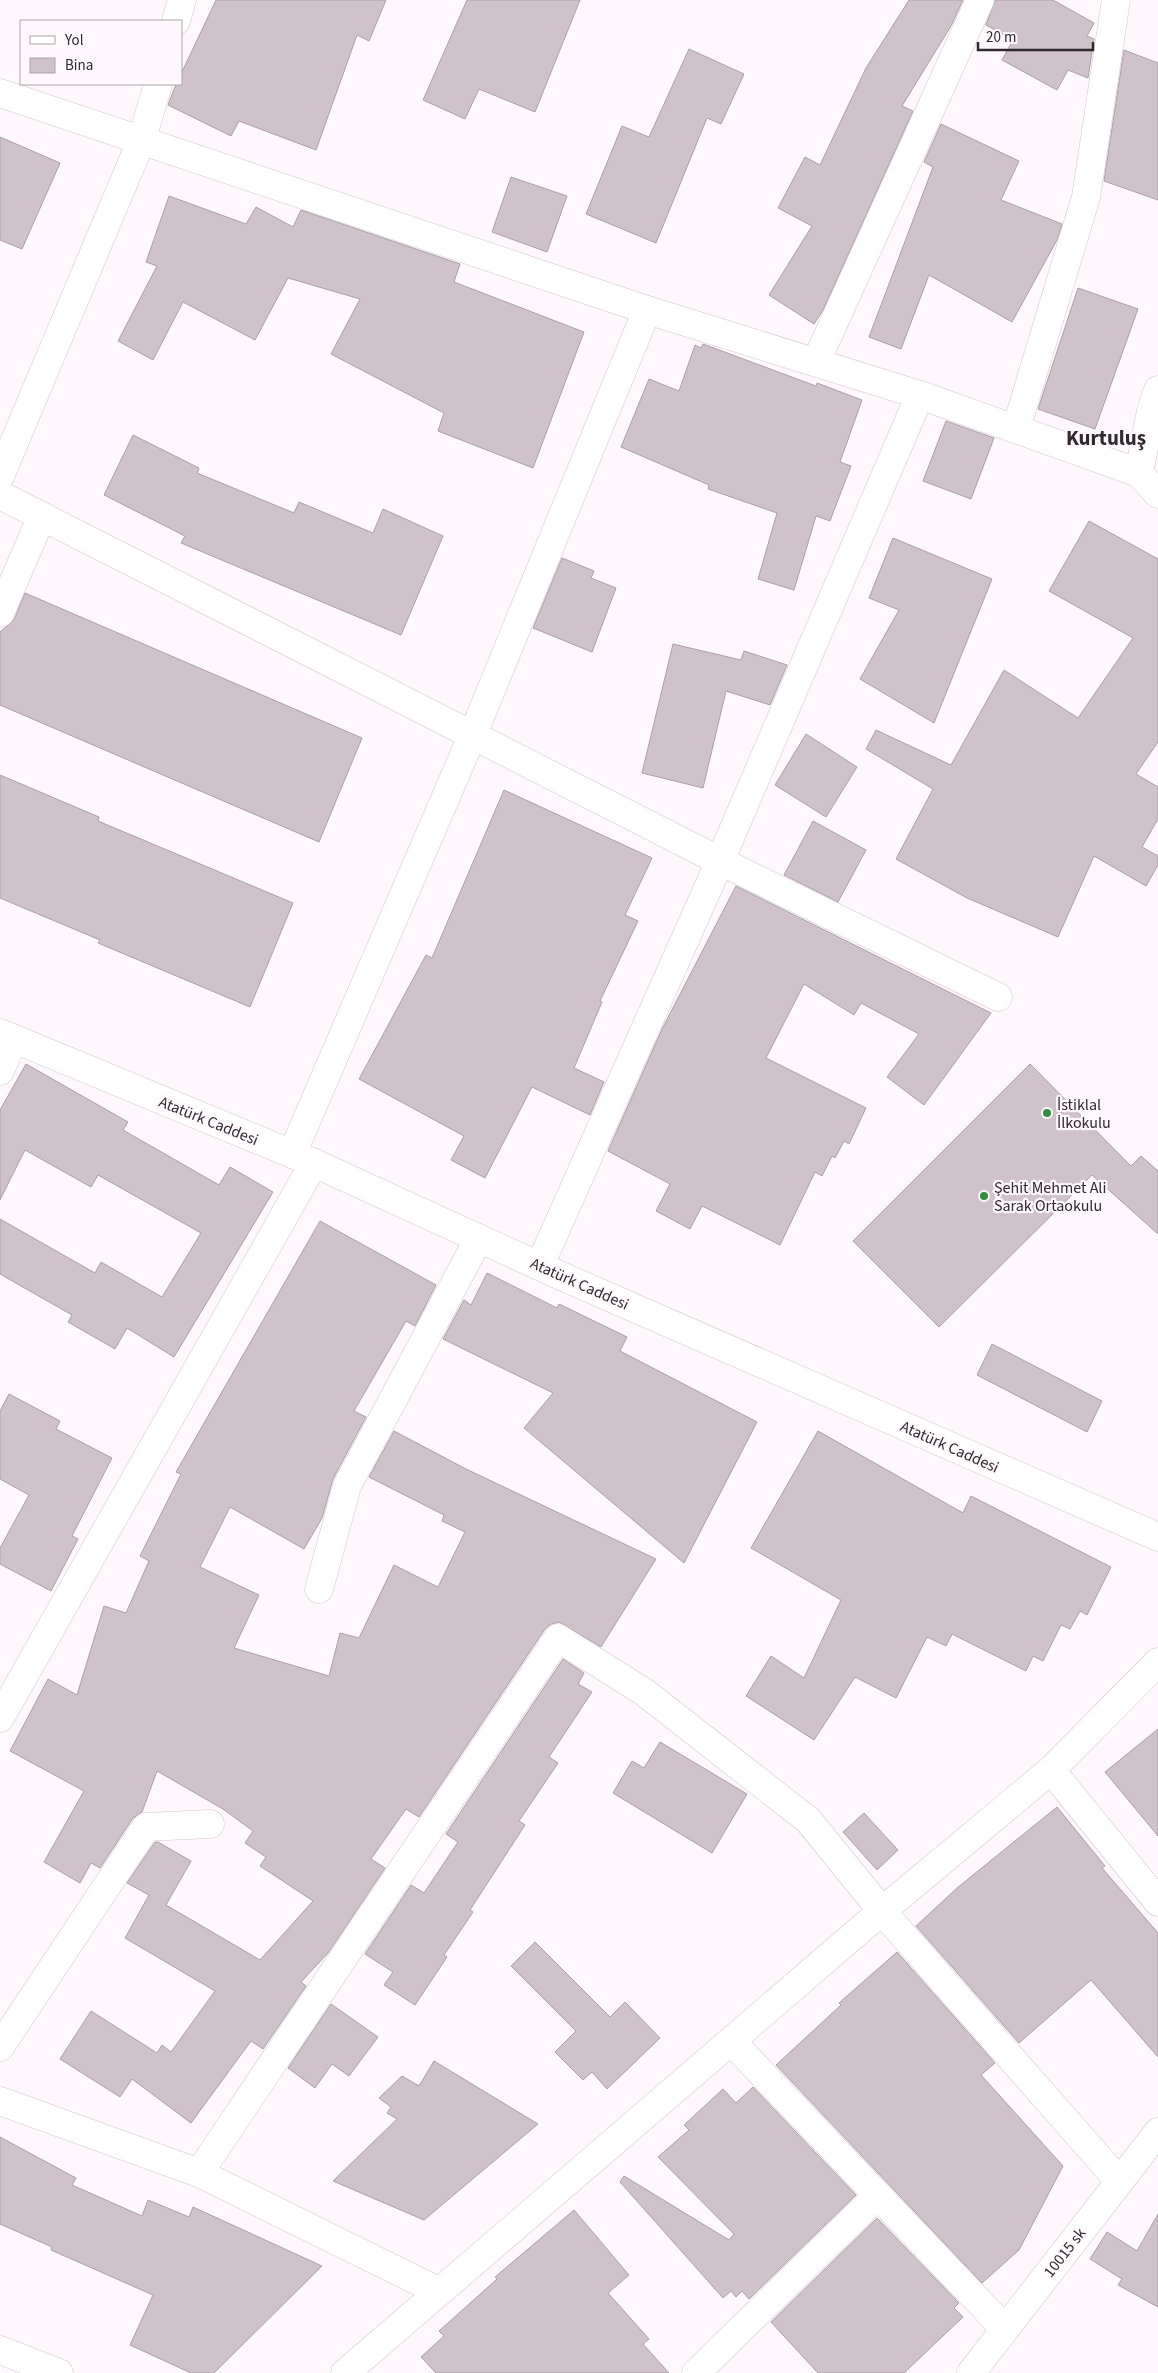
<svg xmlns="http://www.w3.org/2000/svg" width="1158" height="2373" viewBox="0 0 1158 2373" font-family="'Source Sans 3',sans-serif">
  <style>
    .building { fill: #d0c2ca; stroke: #ac9fa7 }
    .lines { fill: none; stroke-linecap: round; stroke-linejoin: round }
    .street-casing { stroke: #d3c5cd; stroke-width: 29 }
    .secondary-casing { stroke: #d3c5cd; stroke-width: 29 }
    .street { stroke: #fff; stroke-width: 28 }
    .secondary { stroke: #fff; stroke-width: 28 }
    .poi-dot { fill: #318d3f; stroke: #fef8fc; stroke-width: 2 }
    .labels { text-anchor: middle; stroke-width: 4.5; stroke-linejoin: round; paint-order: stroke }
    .poi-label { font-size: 16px; fill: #2f2a2d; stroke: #fef8fc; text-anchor: start }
    .street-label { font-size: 16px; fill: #2f2a2d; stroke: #fef8fc }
    .district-label { font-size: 21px; font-weight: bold; fill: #2f2a2d; stroke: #fef8fc }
  </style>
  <rect width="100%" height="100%" fill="#fef8fc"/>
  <g class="building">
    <path d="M216 0H386L369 41 357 35 316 150 239 121 231 136 168 105 176 84H181V74Z"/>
    <path d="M467 0H580L535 112 479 89 465 119 423 100Z"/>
    <path d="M909 0H963L951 26 902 106 913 111 823 310 814 324 769 295 812 226 778 208 805 157 820 165 866 68Z"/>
    <path d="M995 0H1053L1094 23 1087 36 1094 39 1088 78 1068 70 1057 90 1002 60 1013 40 986 25Z"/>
    <path d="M689 49 744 74 721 124 707 118 656 243 586 214 622 126 649 137Z"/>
    <path d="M1124 50 1158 63V200L1104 181Z"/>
    <path d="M941 124 1019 161 1001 200 1062 224 1057 240 1012 322 929 275 901 349 869 337 933 167 924 162Z"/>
    <path d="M0 137 60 163 22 249 0 240Z"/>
    <path d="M511 177 567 196 547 252 492 232Z"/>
    <path d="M169 196 246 224 256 207 293 227 301 210 460 264 454 282 584 332 533 468 438 431 444 413 331 354 360 299 288 278 255 340 183 302 153 360 118 341 157 266 146 262Z"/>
    <path d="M1078 288 1138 309 1095 429 1038 409Z"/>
    <path d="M703 344 816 386 817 383 862 400 840 462 851 466 830 521 816 516 794 590 758 579 777 513 708 489 709 485 621 447 649 379 679 391 695 345 701 348Z"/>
    <path d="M946 421 994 438 971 499 923 481Z"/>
    <path d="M133 435 199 468 197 473 294 513 299 502 373 533 383 509 443 536 401 635 181 543 185 536 104 495Z"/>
    <path d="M1089 521 1158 559V742L1136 774 1158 787V819L1142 847 1158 856V865L1146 886 1094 856 1058 937 967 898 896 859 933 789 866 749 876 730 951 765 1004 670 1078 718 1133 638 1049 591Z"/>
    <path d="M893 538 992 579 934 723 860 679 899 610 869 598Z"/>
    <path d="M562 558 594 571 591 578 616 588 592 652 533 628Z"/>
    <path d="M25 593 362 738 319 842 0 705V632L14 620Z"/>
    <path d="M673 644 741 660 744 651 787 665 770 705 726 691 703 788 642 773Z"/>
    <path d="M806 734 857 767 826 817 775 785Z"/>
    <path d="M0 775 99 817 98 821 293 903 250 1007 98 943 100 940 0 898Z"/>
    <path d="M504 790 652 858 625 915 638 921 600 1001 602 1002 574 1068 604 1082 590 1115 532 1087 485 1178 451 1160 464 1136 359 1079 426 955 432 958Z"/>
    <path d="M813 821 866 850 838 902 784 875Z"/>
    <path d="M736 886 991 1013 924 1105 887 1077 919 1034 861 1003 854 1015 804 984 766 1058 866 1108 849 1144 844 1141 835 1158 832 1156 822 1176 815 1172 780 1245 702 1206 690 1229 656 1211 670 1184 608 1151 662 1029Z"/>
    <path d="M26 1064 128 1122 123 1130 219 1185 230 1167 273 1192 174 1357 127 1328 115 1349 68 1322 72 1315 0 1274V1219L95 1273 101 1262 162 1297 201 1233 98 1175 91 1187 25 1150 0 1200V1110Z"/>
    <path d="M1030 1064 1131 1166 1141 1156 1158 1171V1234L1092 1175 939 1327 853 1241Z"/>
    <path d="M320 1221 436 1285 415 1326 406 1321 354 1411 366 1417 333 1479 322 1518 304 1549 230 1507 200 1567 259 1595 234 1648 329 1676 340 1633 359 1638 394 1565 438 1587 465 1532 442 1521 444 1515 369 1477 394 1431 466 1469 656 1559 601 1647 559 1622 551 1624 545 1629 419 1817 406 1809 371 1859 385 1868 328 1953 301 1982 306 1986 263 2049 251 2041 191 2123 132 2079 120 2097 60 2059 91 2011 157 2053 162 2045 171 2052 215 1991 125 1938 149 1895 127 1883 155 1842H158L191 1861 166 1905 260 1960 313 1901 260 1866 266 1857 245 1843 253 1831 223 1809 157 1771 142 1812 133 1818 100 1868 91 1863 80 1883 44 1862 84 1791 10 1751 48 1679 77 1695 104 1606 126 1613 149 1561 140 1556 181 1474 176 1472Z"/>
    <path d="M487 1273 557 1308 559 1304 627 1337 620 1351 757 1422 684 1563 524 1428 553 1393 443 1339 464 1300 471 1305Z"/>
    <path d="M992 1344 1102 1401 1087 1432 977 1375Z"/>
    <path d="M9 1394 60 1421 56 1429 112 1458 72 1536 78 1539 51 1591 0 1564V1548L29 1495 0 1479V1411Z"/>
    <path d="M818 1431 963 1513 971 1496 1111 1567 1087 1615 1080 1611 1070 1629 1061 1625 1043 1661 1033 1656 1026 1671 952 1634 946 1646 927 1637 896 1698 855 1677 814 1740 746 1696 771 1656 804 1678 841 1600 751 1548Z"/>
    <path d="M563 1659 584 1673 578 1684 592 1692 549 1757 558 1763 519 1821 525 1825 470 1910 473 1912 444 1955 447 1957 415 2005 384 1985 393 1972 365 1954 411 1885 424 1893 458 1842 446 1834Z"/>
    <path d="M1158 1729V1836L1105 1772Z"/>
    <path d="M660 1742 747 1794 712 1853 613 1793 632 1761 644 1768Z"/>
    <path d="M1057 1807 1105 1866 1102 1868 1158 1933V2057L1091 1980 1019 2043 916 1926 957 1888Z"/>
    <path d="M864 1813 898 1850 877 1870 843 1832Z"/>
    <path d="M535 1942 610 2017 625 2002 660 2038 607 2089 592 2072 583 2080 555 2052 576 2031 511 1966Z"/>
    <path d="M897 1952 995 2063 981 2075 1063 2166 1019 2250 982 2283 776 2065 841 2005 839 2003Z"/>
    <path d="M331 2004 378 2037 349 2076 332 2064 315 2088 288 2068Z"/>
    <path d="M434 2061 538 2124 424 2220 333 2181 397 2119 387 2113 391 2107 379 2098 402 2076 419 2086Z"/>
    <path d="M753 2087 856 2195 749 2299 742 2291 736 2297 731 2291 723 2298 620 2182 624 2176 729 2240 734 2234 658 2157 689 2130 684 2125 723 2089 736 2103Z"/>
    <path d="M0 2137 76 2178 72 2185 142 2216 148 2200 189 2217 193 2207 322 2266 214 2373H191L130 2345 153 2295 51 2250 52 2247 0 2224Z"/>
    <path d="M574 2210 629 2275 608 2293 649 2339 643 2344 669 2373H436L421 2357 444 2336 439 2331 497 2279 495 2277Z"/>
    <path d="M1158 2214V2307L1118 2285 1122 2279 1090 2259 1107 2232 1137 2251Z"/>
    <path d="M877 2218 959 2303 954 2308 963 2317 904 2373H818L771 2322Z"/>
  </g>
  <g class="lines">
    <g class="street-casing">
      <g id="street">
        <path d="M176 21 182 0"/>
        <path d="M0 93 647 310 920 395 1139 473"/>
        <path d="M816 362 980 0"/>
        <path d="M1158 390 1151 411 1139 473 1158 494"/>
        <path d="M1016 429 1086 197 1116 0"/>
        <path d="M0 476 142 139 158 84"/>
        <path d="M0 495 720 861 998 997"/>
        <path d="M0 613 42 516"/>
        <path d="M0 1071 14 1039"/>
        <path d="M292 1154 473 734 647 310"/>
        <path d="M540 1265 720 861 920 395"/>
        <path d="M319 1589 347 1486 479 1238"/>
        <path d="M0 1718 314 1163"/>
        <path d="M1051 1770 1158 1902"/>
        <path d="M732 2042 1004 2328"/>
        <path d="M0 2047 146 1827 210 1824"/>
        <path d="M0 2101 199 2173 438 2291"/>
        <path d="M199 2173 558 1638 644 1692 808 1820 882 1911 1119 2181"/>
        <path d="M0 2350 59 2373"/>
        <path d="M696 2373 877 2196"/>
        <path d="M971 2373 1158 2132"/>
      </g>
    </g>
    <g class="secondary-casing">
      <g id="secondary">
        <path d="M0 1033 314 1163 559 1275 1158 1537"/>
        <path d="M345 2373 882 1911 1051 1770 1158 1662"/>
      </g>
    </g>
    <use href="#street" class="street"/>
    <use href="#secondary" class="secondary"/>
  </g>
  <g class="poi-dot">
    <circle cx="1047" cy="1113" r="5"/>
    <circle cx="984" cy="1196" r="5"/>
  </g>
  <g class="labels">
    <g class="poi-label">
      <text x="1057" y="1110">İstiklal<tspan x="1057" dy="18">İlkokulu</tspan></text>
      <text x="994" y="1193">Şehit Mehmet Ali<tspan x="994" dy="18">Sarak Ortaokulu</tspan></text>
    </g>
    <g class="street-label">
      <text transform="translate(209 1120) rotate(22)" y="6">Atatürk Caddesi</text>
      <text transform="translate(580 1283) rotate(24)" y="6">Atatürk Caddesi</text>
      <text transform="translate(950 1446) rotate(24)" y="6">Atatürk Caddesi</text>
      <text transform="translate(1064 2252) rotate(-52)" y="6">10015 sk</text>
    </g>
    <g class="district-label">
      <text x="1106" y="445">Kurtuluş</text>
    </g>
  </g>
  <rect x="20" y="20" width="162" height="65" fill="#fef8fc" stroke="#aba6a9"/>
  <rect x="30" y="36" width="25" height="8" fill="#ffffff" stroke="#aba6a9"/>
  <text x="65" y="45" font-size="15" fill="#2f2a2d">Yol</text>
  <rect x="30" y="58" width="25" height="15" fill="#d0c2ca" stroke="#aba6a9"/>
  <text x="65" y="70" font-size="15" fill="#2f2a2d">Bina</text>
  <path d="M978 42v8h115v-8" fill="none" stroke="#2f2a2d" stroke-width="2.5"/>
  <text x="986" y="42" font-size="15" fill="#2f2a2d" stroke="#fef8fc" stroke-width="4" paint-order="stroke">20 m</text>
</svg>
